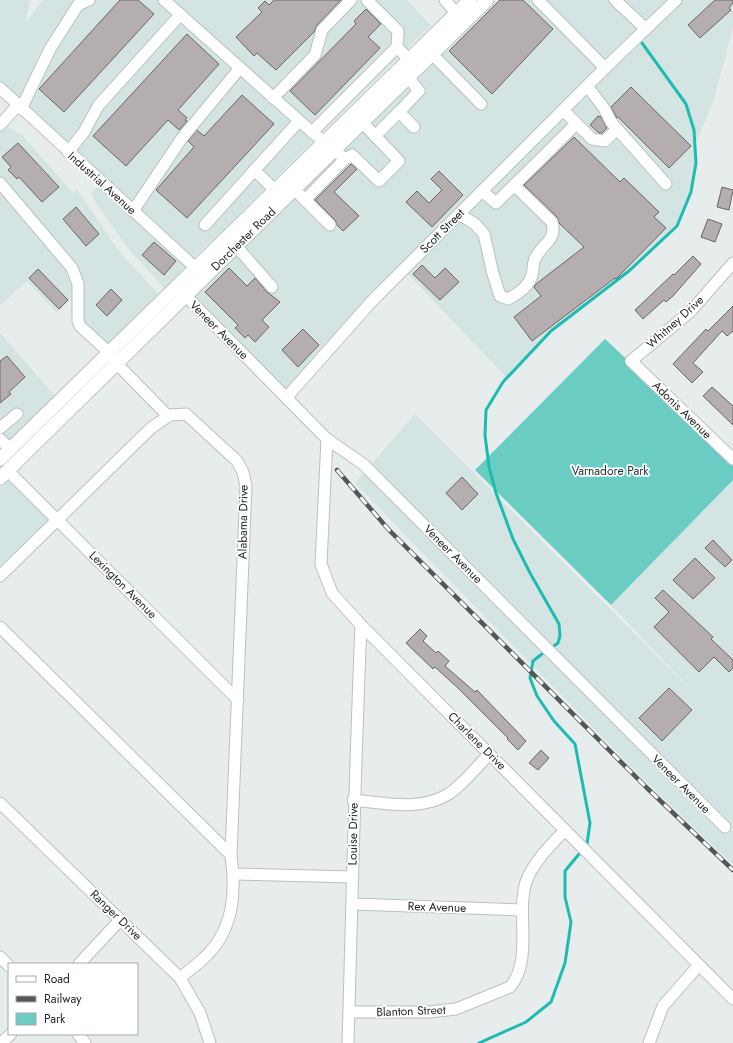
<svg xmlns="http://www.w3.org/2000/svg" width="733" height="1043" viewBox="0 0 733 1043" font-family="Jost,sans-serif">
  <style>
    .built { fill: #d4e4e2 }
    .green { fill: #6bccc4 }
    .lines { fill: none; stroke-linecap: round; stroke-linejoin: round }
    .stream { stroke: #1dbcb3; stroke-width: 3 }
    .building { fill: #b4aeaf; stroke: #6a6566 }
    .minor-casing { stroke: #bac0c0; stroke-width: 13 }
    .major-casing { stroke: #bac0c0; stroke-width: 15 }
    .minor { stroke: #fff; stroke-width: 11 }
    .major { stroke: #fff; stroke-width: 13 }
    .rail-casing { stroke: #545757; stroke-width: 4.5 }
    .rail { stroke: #fff; stroke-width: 3; stroke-dasharray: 9; stroke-linecap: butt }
    .labels { text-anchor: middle; stroke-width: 3.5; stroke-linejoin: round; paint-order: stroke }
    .street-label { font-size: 12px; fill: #262828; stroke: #fff }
    .park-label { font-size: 12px; fill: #1b3230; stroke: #fff }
  </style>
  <rect width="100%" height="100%" fill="#e7eded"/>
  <g class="built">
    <path d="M0 0H30L25 23 43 0H407L431 25 219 234 201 250 165 289 130 251 96 203 91 194 101 183 0 88Z"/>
    <path d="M497 0H733V28L713 103 695 144 696 163 691 192 677 226 629 271 551 331 507 378 403 269 286 398 190 301Z"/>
    <path d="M0 119 6 126 22 135 73 193 77 189 118 250 158 294 104 348 85 332 78 291 57 313 27 281 0 305Z"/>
    <path d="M0 333 55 396 0 450Z"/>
    <path d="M415 414 698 697 611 605 733 480V865L635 771 355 483Z"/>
    <path d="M13 475 58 519 0 576V487Z"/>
  </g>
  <path class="green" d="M605 339 733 459V480L611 605 475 470Z"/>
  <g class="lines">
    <g class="stream">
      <path d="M551 648 558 643 560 636 559 624 530 573 513 539 496 493 489 467 485 435 486 410 503 382 551 331 629 271 677 226 691 192 696 163 694 130 686 104 642 43"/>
      <path d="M542 654 533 661 530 678 537 696 554 721 575 744 590 823 587 844"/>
      <path d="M479 1043 526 1022 551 1002 565 963 571 922 565 897V871L579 854"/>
    </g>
  </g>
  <g class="building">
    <path d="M120 0H138L154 14 64 112 39 89Z"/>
    <path d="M274 0H341L317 25 314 32 276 70 257 53 254 56 236 37 262 12 258 8 265 1 269 5Z"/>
    <path d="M500 0H523L553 29 492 94 449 51Z"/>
    <path d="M715 0H733V3L729 8 731 10 700 38 688 25Z"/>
    <path d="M366 9 381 24 368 37 380 48 315 115 290 91 356 24 354 21Z"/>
    <path d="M187 34 219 64 178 110 187 118 185 120 187 121 179 130 168 120 126 166 93 136Z"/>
    <path d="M631 87 691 146 669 168 618 117 617 118 611 107Z"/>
    <path d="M242 95 274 124 187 218 156 190 194 147 188 141 197 130 204 136Z"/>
    <path d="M598 116 601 117 607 128 602 133H599L590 125Z"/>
    <path d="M574 137 620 182 624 178 659 212 654 217 666 228 616 279 615 278 532 341 514 317 541 296 534 287 536 284 584 247 559 223 557 217 524 185Z"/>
    <path d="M18 143 59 187 42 202 19 177 17 179 8 170 11 167 2 157Z"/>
    <path d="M351 164 357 169 334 192 359 216 343 231 337 225 335 220 315 200Z"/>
    <path d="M439 171 463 195 432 227 406 202 417 191 429 203 442 190 431 179Z"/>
    <path d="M722 187 733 190 729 210 717 207Z"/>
    <path d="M76 207 99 234 86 246 63 219Z"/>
    <path d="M708 219 722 224 715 242 701 237Z"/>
    <path d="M154 242 176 261 164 275 142 255Z"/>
    <path d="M693 256 701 264 673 296 666 302 664 300 643 319 635 310 673 274 674 275Z"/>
    <path d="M422 265 435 278 445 268 459 282 440 300 413 274Z"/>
    <path d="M229 268 247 286 255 278 267 292 280 302 262 320 269 327 255 342 248 335 245 338 235 328 238 325 205 292Z"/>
    <path d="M38 269 68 300 59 309 29 278Z"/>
    <path d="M111 289 122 300 107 316 96 305Z"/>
    <path d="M733 306V331L727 336 722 331 693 363 703 372 692 383 673 364 706 329 708 331Z"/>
    <path d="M303 329 319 345 298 367 282 350Z"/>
    <path d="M7 356 25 377 9 392 11 394 0 403V361Z"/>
    <path d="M712 387 733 406V425L703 396Z"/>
    <path d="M462 477 478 494 462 510 446 493Z"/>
    <path d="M713 540 732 560 725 567 705 548Z"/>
    <path d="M695 558 715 578 693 599 673 580Z"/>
    <path d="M663 590 713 637 711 639 733 660V668L729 672 714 657 699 672 654 627 669 612 655 598Z"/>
    <path d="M420 629 427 636 423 641 436 653 438 651 449 661 445 666 475 692 477 690 526 741 518 750 507 739 508 738 460 690 435 667 433 669 406 643Z"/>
    <path d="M669 688 692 710 662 741 639 718Z"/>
    <path d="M541 750 549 758 538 770 529 763Z"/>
  </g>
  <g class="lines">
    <g class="minor-casing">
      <g id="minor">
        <path d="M164 0 312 132 345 159"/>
        <path d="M367 0 398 31 397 47 415 66"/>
        <path d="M445 0 461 19"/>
        <path d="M538 0 605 68"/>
        <path d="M615 0 646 29"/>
        <path d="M432 54 481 104"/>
        <path d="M408 77 419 91 399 112 414 127"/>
        <path d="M587 86 604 108 611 122 666 184"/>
        <path d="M0 88 201 273"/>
        <path d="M273 98 315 55 322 30 351 0"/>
        <path d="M21 109 50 49 78 5 89 0"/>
        <path d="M563 110 592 139 605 141 617 129"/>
        <path d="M0 125 17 106"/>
        <path d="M312 132 397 47"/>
        <path d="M375 136 399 112"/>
        <path d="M68 152 84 132 98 106 180 15"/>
        <path d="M254 170 275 190"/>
        <path d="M0 183 72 268 78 284V321L80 326 115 358"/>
        <path d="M294 189 305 200 345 159 352 155 379 181 399 161 362 122"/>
        <path d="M482 191 496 203 576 124"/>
        <path d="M305 200 330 225"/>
        <path d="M133 211 182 138 240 68"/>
        <path d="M459 214 475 224 484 234 493 274 500 296 508 299C518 294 529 286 532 275 534 269 532 262 536 257 543 243 557 240 552 222L514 185"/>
        <path d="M205 225 299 121"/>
        <path d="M236 246 272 287"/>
        <path d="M733 263 691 311 631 361 733 459"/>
        <path d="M180 290 327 439 363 464 725 827"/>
        <path d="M116 363 168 416"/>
        <path d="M286 398 372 301 605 68 676 0"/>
        <path d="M0 428 17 414"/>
        <path d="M0 439 10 449"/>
        <path d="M327 439 321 564 332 593 361 625 733 999"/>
        <path d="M8 471 238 700"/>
        <path d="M0 576 151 428 170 415 186 414 237 461 243 472 246 486 231 855C236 891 234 927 208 954 200 963 189 970 180 978"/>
        <path d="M0 627 231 855"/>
        <path d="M353 800C384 803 422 812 450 793 465 782 477 767 489 754"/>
        <path d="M0 803 180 978 200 1013 210 1043"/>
        <path d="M234 874 352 877"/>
        <path d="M353 904 521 910"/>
        <path d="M0 957 9 966"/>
        <path d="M79 964 120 920"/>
        <path d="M349 1012H429L456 1009 510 987C533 961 516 914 526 882 533 862 551 845 565 830"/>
        <path d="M78 1034 85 1043"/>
        <path d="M1 1043 11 1034"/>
        <path d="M348 1043C352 904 355 765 361 625"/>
        <path d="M649 1043 663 1006 699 965"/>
      </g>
    </g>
    <g class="major-casing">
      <g id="major">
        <path d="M0 459 470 0"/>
        <path id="s1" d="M0 478 487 0"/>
      </g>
    </g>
    <use href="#minor" class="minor"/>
    <use href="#major" class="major"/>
    <g class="rail-casing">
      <path id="rail" d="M337 470 389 530 647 788 733 870"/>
    </g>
    <use href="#rail" class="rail"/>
  </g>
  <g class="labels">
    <g class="street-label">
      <text transform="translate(102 183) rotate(42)" y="4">Industrial Avenue</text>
      <text transform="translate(442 231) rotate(-45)" y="4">Scott Street</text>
      <text dy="4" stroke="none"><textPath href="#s1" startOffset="341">Dorchester Road</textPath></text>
      <text transform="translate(675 322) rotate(-42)" y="4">Whitney Drive</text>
      <text transform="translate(219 330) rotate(45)" y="4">Veneer Avenue</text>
      <text transform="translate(682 410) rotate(44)" y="4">Adonis Avenue</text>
      <text transform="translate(243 522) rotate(-89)" y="4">Alabama Drive</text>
      <text transform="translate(453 554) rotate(45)" y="4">Veneer Avenue</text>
      <text transform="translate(123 585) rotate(45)" y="4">Lexington Avenue</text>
      <text transform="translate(477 741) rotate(45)" y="4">Charlene Drive</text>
      <text transform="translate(681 784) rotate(45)" y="4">Veneer Avenue</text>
      <text transform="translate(353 834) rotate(-89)" y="4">Louise Drive</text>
      <text transform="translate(437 907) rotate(2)" y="4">Rex Avenue</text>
      <text transform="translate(116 915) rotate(44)" y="4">Ranger Drive</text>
      <text transform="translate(411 1011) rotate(-2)" y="4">Blanton Street</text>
    </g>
    <g class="park-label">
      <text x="610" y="475">Varnadore Park</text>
    </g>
  </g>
  <rect x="8" y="963" width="130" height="72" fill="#ffffff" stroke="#a8a9a9"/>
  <rect x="16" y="976" width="20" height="6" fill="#ffffff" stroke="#a8a9a9"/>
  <text x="44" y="983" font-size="12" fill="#262828">Road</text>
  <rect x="16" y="996" width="20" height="6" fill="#545757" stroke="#a8a9a9"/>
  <text x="44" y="1003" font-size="12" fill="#262828">Railway</text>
  <rect x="16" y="1013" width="20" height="12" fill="#6bccc4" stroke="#a8a9a9"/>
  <text x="44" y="1023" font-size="12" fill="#262828">Park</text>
</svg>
